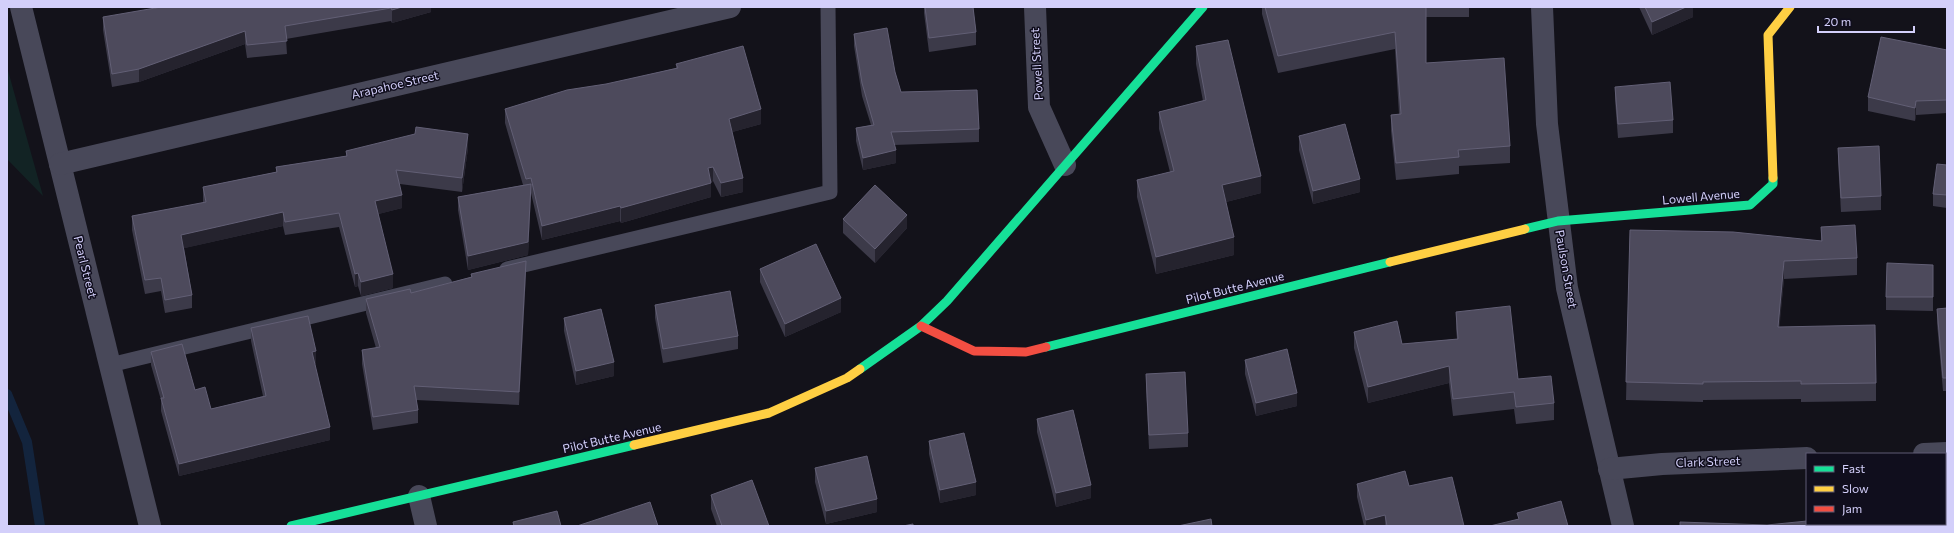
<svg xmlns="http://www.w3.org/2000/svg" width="1954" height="533" viewBox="0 0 1954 533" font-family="Commissioner,sans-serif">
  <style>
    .park { fill: #122324 }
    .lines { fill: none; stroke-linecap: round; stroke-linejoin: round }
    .stream { stroke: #13243d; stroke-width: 10 }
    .lane { stroke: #484859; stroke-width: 15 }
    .street { stroke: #484859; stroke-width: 22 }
    .fast { stroke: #16e098; stroke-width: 9 }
    .slow { stroke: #ffcf43; stroke-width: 9 }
    .jam { stroke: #f24e42; stroke-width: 9 }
    .wall { fill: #3c3a49 }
    .shaded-wall { fill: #25232e }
    .building { fill: #4d4a5c; stroke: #625f75 }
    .labels { text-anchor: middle; stroke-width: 3; stroke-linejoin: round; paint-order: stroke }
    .street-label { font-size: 12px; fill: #d3cffa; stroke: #100e1d }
  </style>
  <rect width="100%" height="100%" fill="#13121a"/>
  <path class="park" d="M7 67 43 196 7 159Z"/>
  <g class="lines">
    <path class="stream" d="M7 394 27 442 40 526"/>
    <g class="lane">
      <path d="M507 269 830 192 828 7"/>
      <path d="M110 365 445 284"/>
    </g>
    <g class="street">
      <path d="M21 7 150 526"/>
      <path d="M1035 7 1039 107 1065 165"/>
      <path d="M1542 7 1547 124 1567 288 1623 526"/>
      <path d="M60 164 730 7"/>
      <path d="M1924 454 1947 453"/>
      <path d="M1609 469 1662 464 1807 458"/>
      <path d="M419 496 426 526"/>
    </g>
    <g class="fast">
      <path d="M1525 229 1558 221 1750 205 1773 184V178"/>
      <path d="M1046 347 1390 262"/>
      <path d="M860 369 921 326 947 301 1203 7"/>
      <path d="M291 526 634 445"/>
    </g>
    <g class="slow">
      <path d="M1773 178 1768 35 1790 7"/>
      <path d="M1390 262 1525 229"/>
      <path d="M634 445 769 413 847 378 860 369"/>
    </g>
    <path class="jam" d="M921 326 974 351 1026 352 1046 347"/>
  </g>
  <g class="wall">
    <path d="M431 7V12L392 23 391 21 286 39 287 54 247 58 245 44 139 82 112 87 103 30V17Z"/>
    <path d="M924 7H973L976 32V45L929 52 924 13Z"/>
    <path d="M1262 7H1469V17H1426V63L1510 146V163L1459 166V174L1396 180 1391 131V115L1399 114 1395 49 1278 73 1262 14Z"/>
    <path d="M1639 7H1693V17L1652 35Z"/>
    <path d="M854 34 895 72 901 92 979 129V142L894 145 896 163 863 170 856 141V128L871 125 862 96 854 46Z"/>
    <path d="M1196 46 1261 193 1226 202 1234 255 1156 274 1137 197V180L1170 172 1159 129V112L1203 101 1196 64Z"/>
    <path d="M1947 50V113L1916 115 1915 121 1868 111V97Z"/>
    <path d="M676 64 761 124 732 132 743 192 721 197 713 181 711 182V197L621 223 620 221 542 240 531 193 528 255 468 270 458 210V197L523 185 505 123V109L676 68Z"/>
    <path d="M1615 87 1673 120V133L1618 138 1615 100Z"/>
    <path d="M1299 136 1360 192 1313 204 1299 150Z"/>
    <path d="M468 148 462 192 400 184 402 208 378 214 393 288 361 296 358 286 355 287 339 227 285 235 283 226 184 248 192 295V308L165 313 161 291 145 294 132 230V216L203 203V187L276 172V167L346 156V151Z"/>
    <path d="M1838 148 1881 196V210L1841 212 1838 161Z"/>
    <path d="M1947 165V208L1933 206V194Z"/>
    <path d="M843 219 907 228 875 263 843 233Z"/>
    <path d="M1821 227 1857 258V275L1784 279 1779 327 1876 383V401L1801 402V399L1703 400V402L1626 400 1630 230 1821 241Z"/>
    <path d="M1933 265V311L1886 310V297Z"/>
    <path d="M760 269 841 312 785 337 760 282Z"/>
    <path d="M471 274H526L519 405 416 400 418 410V423L373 430 362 364V350L376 348 366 313V299L411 293 471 277Z"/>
    <path d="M655 305 738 336V349L663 363 655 318Z"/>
    <path d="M1947 308V391H1943L1937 323V309Z"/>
    <path d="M1456 312 1518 379 1554 403V420L1516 424 1514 409 1453 416 1449 383 1368 403 1354 348V332L1402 344 1457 339 1456 329Z"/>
    <path d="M564 318 614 376 576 385 564 331Z"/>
    <path d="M251 328 316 364H315L330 440 179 476 161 411V400L151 365V352L195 390 211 409 263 396 251 341Z"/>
    <path d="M1245 360 1297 406 1256 416 1245 374Z"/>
    <path d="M1146 374 1188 433V447L1149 449 1146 388Z"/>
    <path d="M1037 419 1091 498 1056 507 1037 432Z"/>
    <path d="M929 441 976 495 940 503 929 454Z"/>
    <path d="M815 468 877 512 826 524 815 482Z"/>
    <path d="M1357 484 1409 486 1464 526H1364L1357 497Z"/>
    <path d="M711 495 769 526H717L711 509Z"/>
  </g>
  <g class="shaded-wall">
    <path d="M402 7H431V12L392 23V10Z"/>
    <path d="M1686 7H1693V17L1652 35V22Z"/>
    <path d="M245 31V44L139 82V69Z"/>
    <path d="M1916 101V115L1915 121V108Z"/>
    <path d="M761 109V124L729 133V119Z"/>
    <path d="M468 134V148L462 192V178Z"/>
    <path d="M896 150V163L863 170V158Z"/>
    <path d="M713 167V181L708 182V168Z"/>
    <path d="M1261 176V193L1222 203V185Z"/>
    <path d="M743 178V192L721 197V183Z"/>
    <path d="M1360 179V192L1313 204V191Z"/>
    <path d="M711 183V197L621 223V208Z"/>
    <path d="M531 184V197L528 255 468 270V256Z"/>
    <path d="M402 195V208L375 215V201Z"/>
    <path d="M620 206V221L542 240V226Z"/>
    <path d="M283 212V226L181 249V235Z"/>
    <path d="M907 215V228L875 263V249Z"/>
    <path d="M1234 237V255L1156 274V257Z"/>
    <path d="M526 261V274L519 405V392Z"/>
    <path d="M1784 261V279L1778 345V327Z"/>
    <path d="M358 273V286L355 287V274Z"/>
    <path d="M393 274V288L361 296V282Z"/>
    <path d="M841 298V312L785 337V324Z"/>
    <path d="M316 351V364L312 365V352Z"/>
    <path d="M614 362V376L576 385V371Z"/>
    <path d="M1449 366V383L1368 403V387Z"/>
    <path d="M1297 393V406L1256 416V403Z"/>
    <path d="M330 427V440L179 476V464Z"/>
    <path d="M976 482V495L940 503V490Z"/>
    <path d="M1091 485V498L1056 507V493Z"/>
    <path d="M877 499V512L826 524V511Z"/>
    <path d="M1385 515V526H1366V520Z"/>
  </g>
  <g class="building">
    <path d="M161 7H402L392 10 391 8 285 26 287 41 247 45 245 31 139 69 112 74 103 17Z"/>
    <path d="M925 7H973L976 32 929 38Z"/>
    <path d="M1265 7H1426V63L1504 58 1510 146 1458 150 1459 157 1396 163 1391 115 1401 114 1395 32 1278 56Z"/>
    <path d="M1645 7H1686L1652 22Z"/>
    <path d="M887 28 895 72 901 92 977 90 979 129 891 132 896 150 863 158 856 128 874 125 862 83 854 34Z"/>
    <path d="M1881 37 1947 50V100L1916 101 1915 108 1868 97Z"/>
    <path d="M1228 40 1261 176 1222 185 1234 237 1156 257 1137 180 1174 171 1159 112 1206 100 1196 46Z"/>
    <path d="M743 46 761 109 729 119 743 178 721 183 713 167 708 168 711 183 621 208 620 206 542 226 531 178 526 179 505 109 567 90 606 84 678 68 676 64Z"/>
    <path d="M1670 82 1673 120 1618 124 1615 87Z"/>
    <path d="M1345 124 1360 179 1313 191 1299 136Z"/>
    <path d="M416 127 468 134 462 178 396 170 402 195 375 201 393 274 361 282 358 273 355 274 339 213 285 222 283 212 181 235 192 295 165 300 161 278 145 280 132 216 206 202 203 187 277 172 276 167 347 156 346 151 415 134Z"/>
    <path d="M1879 146 1881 196 1841 198 1838 148Z"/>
    <path d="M1937 164 1947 165V195L1933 194Z"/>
    <path d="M531 184 528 242 468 256 458 197Z"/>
    <path d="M875 185 907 215 875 249 843 219Z"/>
    <path d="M1855 225 1857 258 1784 261 1778 327 1875 325 1876 383 1801 384V381L1703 382V384L1626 382 1630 230 1733 232 1822 241 1821 227Z"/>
    <path d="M816 244 841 298 785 324 760 269Z"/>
    <path d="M526 261 519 392 414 386 418 410 373 417 362 350 380 347 366 299 410 289 411 293 472 277 471 274Z"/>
    <path d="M1887 263 1933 265V297H1886Z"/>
    <path d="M730 291 738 336 663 349 655 305Z"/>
    <path d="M1510 306 1518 379 1551 376 1554 403 1516 407 1514 392 1453 399 1449 366 1368 387 1354 332 1397 321 1402 344 1458 339 1456 312Z"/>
    <path d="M1947 308V378H1943L1937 309Z"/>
    <path d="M601 309 614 362 576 371 564 318Z"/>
    <path d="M308 316 316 351 312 352 330 427 179 464 161 398H164L151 352 182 344 195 390 205 387 211 409 266 396 251 328Z"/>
    <path d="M1287 349 1297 393 1256 403 1245 360Z"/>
    <path d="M1185 372 1188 433 1149 435 1146 374Z"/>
    <path d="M1073 410 1091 485 1056 493 1037 419Z"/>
    <path d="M964 433 976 482 940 490 929 441Z"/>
    <path d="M867 456 877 499 826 511 815 468Z"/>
    <path d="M1405 471 1409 486 1452 477 1464 526H1387L1385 515 1366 520 1357 484Z"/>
    <path d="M752 480 769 526H722L711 495Z"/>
    <path d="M1561 501 1568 526H1490L1519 519 1517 513Z"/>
    <path d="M650 502 658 526H577Z"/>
    <path d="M1945 509H1947V526H1680V522L1767 525 1807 521V524H1945Z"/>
    <path d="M557 511 561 526H514L513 522Z"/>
    <path d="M1211 519 1212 526H1178Z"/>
    <path d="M913 524V526H903Z"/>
  </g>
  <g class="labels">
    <g class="street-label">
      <text transform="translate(1037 64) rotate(-93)" y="4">Powell Street</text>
      <text transform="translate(395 85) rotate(-13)" y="4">Arapahoe Street</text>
      <text transform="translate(1701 197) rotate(-5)" y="4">Lowell Avenue</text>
      <text transform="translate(85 267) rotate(76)" y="4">Pearl Street</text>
      <text transform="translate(1566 269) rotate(80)" y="4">Paulson Street</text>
      <text transform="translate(1235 288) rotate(-14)" y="4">Pilot Butte Avenue</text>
      <text transform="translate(612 438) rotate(-13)" y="4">Pilot Butte Avenue</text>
      <text transform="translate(1708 462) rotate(-2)" y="4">Clark Street</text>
    </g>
  </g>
  <rect width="1954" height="533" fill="none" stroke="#d3cffa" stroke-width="16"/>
  <rect x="1806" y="453" width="140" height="72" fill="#100e1d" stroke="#5e5b75"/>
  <rect x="1814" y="466" width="20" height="6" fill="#16e098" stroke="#5e5b75"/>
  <text x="1842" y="473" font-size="12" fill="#d3cffa">Fast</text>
  <rect x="1814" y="486" width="20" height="6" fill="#ffcf43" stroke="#5e5b75"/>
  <text x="1842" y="493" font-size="12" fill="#d3cffa">Slow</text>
  <rect x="1814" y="506" width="20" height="6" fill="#f24e42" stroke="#5e5b75"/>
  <text x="1842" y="513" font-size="12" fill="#d3cffa">Jam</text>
  <path d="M1818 26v6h96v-6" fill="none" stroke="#d3cffa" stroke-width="2"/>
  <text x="1824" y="26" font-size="12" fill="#d3cffa" stroke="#100e1d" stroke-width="3" paint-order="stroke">20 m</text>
</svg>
